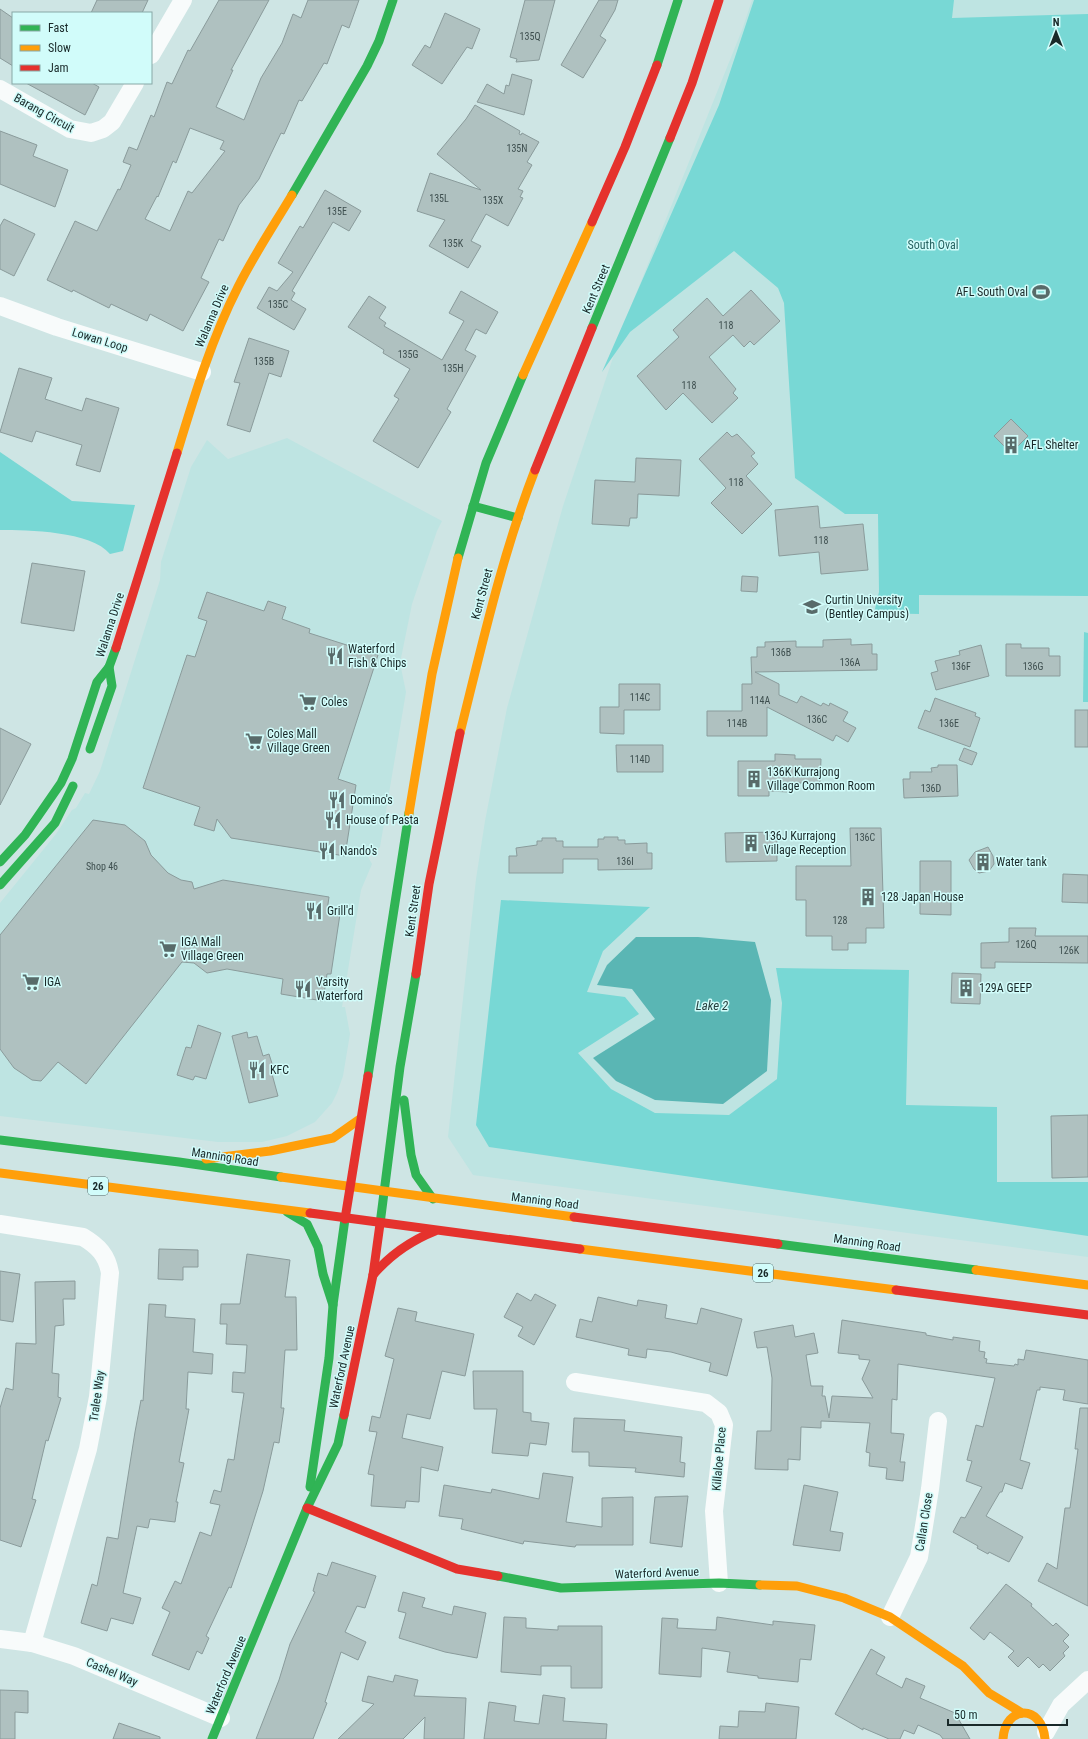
<svg xmlns="http://www.w3.org/2000/svg" width="1088" height="1739" viewBox="0 0 1088 1739" font-family="'Roboto Condensed',sans-serif">
  <style>
    .built { fill: #bee4e2 }
    .green { fill: #78d8d5 }
    .water { fill: #5ab6b4 }
    .building { fill: #afc1c0; stroke: #8a9b9b; fill-rule: evenodd }
    .lines { fill: none; stroke-linecap: round; stroke-linejoin: round }
    .street { stroke: #f8fbfb; stroke-width: 18 }
    .fast { stroke: #30b455; stroke-width: 9 }
    .slow { stroke: #ff9f0a; stroke-width: 9 }
    .jam { stroke: #e5322d; stroke-width: 9 }
    .labels { text-anchor: middle; stroke-width: 3; stroke-linejoin: round; paint-order: stroke }
    .number-label { font-size: 10px; fill: #3e4f4f }
    .shield { fill: #d1fcfa; stroke: #506868; stroke-width: 1 }
    .shield-label { font-size: 11px; font-weight: bold; fill: #192929 }
    .street-label { font-size: 12px; fill: #192929; stroke: #d1fcfa }
    .park-label { font-size: 12px; fill: #266361; stroke: #d1fcfa }
    .poi-label { font-size: 12px; fill: #192929; stroke: #d1fcfa; text-anchor: start }
    .water-label { font-size: 13px; font-style: italic; fill: #284140; stroke: #d1fcfa }
  </style>
  <rect width="100%" height="100%" fill="#cee5e4"/>
  <g class="built">
    <path d="M752 0H1088V1257L473 1175 448 1137 476 879 485 821 507 708 563 506 627 316 742 30Z"/>
    <path d="M287 438 442 521 437 531 412 604 400 663 406 692 380 847 372 854 367 855 372 864 361 890 342 1007H345L350 1034 343 1076 337 1093 332 1103 315 1122 287 1136 262 1142H218L0 1116V903L56 834 72 810 76 808 85 793 89 794 100 771 160 580 161 562 191 467 207 440 228 459Z"/>
  </g>
  <g class="green">
    <path d="M754 0H954L952 18 1088 14V596L919 595V614L874 613 879 592 878 514H845L795 478 784 303 778 288 734 251 630 332 602 372 719 105Z"/>
    <path d="M0 452 72 501 135 505 123 551 110 554C91 531 28 530 0 530Z"/>
    <path d="M1084 632 1088 633V702H1083Z"/>
    <path d="M501 900 650 907 603 951 587 992 625 997 639 1014 578 1053 611 1089 655 1113 729 1115 777 1079 782 1003 776 968 909 970 906 1105 997 1107V1182H1088V1236L489 1147 476 1125Z"/>
  </g>
  <path class="water" d="M636 937H698L755 942 771 1000 767 1071 723 1104 655 1100 616 1081 593 1058 655 1019 632 989 597 985 607 965Z"/>
  <g class="building">
    <path d="M97 0H148L142 13H91Z"/>
    <path d="M219 0H269L231 70H233L216 107 244 120 261 78 282 43 293 14 301 18 308 0H359L349 28 342 25 327 64 324 63 302 101 299 100 284 134 281 133 259 179 239 205 223 241 219 239 201 278 209 282 183 331 150 314 147 321 111 304 109 308 73 290 72 292 47 280 75 221 97 231 118 189 120 190 131 165 123 162 129 147 137 150 151 115 154 117 167 82 172 84 188 50 190 51ZM190 128 224 141 220 149 225 151 192 193 188 191 170 231 145 219 157 196 158 197 173 161 176 163Z"/>
    <path d="M525 0H555L539 60 516 62 517 59 510 57Z"/>
    <path d="M599 0H618L615 10 600 36 606 40 583 78 561 65Z"/>
    <path d="M0 9 13 18V66L0 58Z"/>
    <path d="M445 13 480 29 472 49 467 47 442 84 412 65 425 45 430 48Z"/>
    <path d="M512 74 532 80 524 115 477 102 487 84 504 94 506 85 509 86Z"/>
    <path d="M26 83H92L99 87 85 115Z"/>
    <path d="M475 105 520 131 519 134 521 135 522 133 539 142 527 162 532 165 518 189 523 191 520 197 523 198 508 226 486 214 471 241 481 246 468 268 429 246 445 220 417 211 430 173 481 190 437 154 466 119Z"/>
    <path d="M0 131 37 145 33 156 68 170 55 207 0 184Z"/>
    <path d="M325 190 361 211 349 231 333 222 292 291 295 293 291 300 306 309 294 330 257 308 269 287 277 291 293 272 278 263 300 226 303 228Z"/>
    <path d="M4 219 35 234 14 276 0 269V226Z"/>
    <path d="M751 290 780 321 754 345 750 341 744 347 733 335 709 357 736 389 733 393 738 398 712 423 683 393 666 410 637 376 679 337 673 330 707 298 723 316Z"/>
    <path d="M461 291 498 312 486 334 476 329 465 350 476 356 447 409 451 412 418 468 373 441 399 399 394 396 410 369 383 353 384 350 348 327 369 296 386 307 379 318 386 323 384 326 442 360 464 321 449 313Z"/>
    <path d="M249 338 289 351 281 377 269 373 250 432 227 425 240 383 234 382Z"/>
    <path d="M19 368 52 378 45 399 82 411 86 398 119 408 100 472 76 465 82 445 36 431 32 442 0 432Z"/>
    <path d="M1011 419 1028 436 1011 453 994 436Z"/>
    <path d="M727 432 732 437 737 434 755 453 751 456 758 464 746 476 772 504 742 534 711 503 726 488 699 459Z"/>
    <path d="M636 458 681 460 679 496 638 494 637 518H630L629 526 592 524 595 480 635 482Z"/>
    <path d="M818 506 820 528 863 524 868 570 821 574 819 552 779 556 775 510Z"/>
    <path d="M32 563 85 571 74 631 21 623Z"/>
    <path d="M742 576 758 577 757 592 741 591Z"/>
    <path d="M207 592 264 611 268 601 286 607 282 619 310 629 309 633 378 655 338 779 356 785 345 856 231 838 217 819 214 831 194 825 200 807 143 788 187 655 195 657 207 621 198 618Z"/>
    <path d="M851 639V645L872 644V654H877V670L755 672 779 684V695L797 703 801 696 821 706 823 703 829 706 830 703 848 712 843 721 856 728 848 742 836 735 833 741 767 707V736H707V711H742V684H752L751 657H757V647H765V642L796 641V647H823V640Z"/>
    <path d="M1006 644H1021V648H1049V656H1060V676H1006Z"/>
    <path d="M981 645 989 676 936 690 931 673 938 671 935 661 960 655 959 651Z"/>
    <path d="M619 684H660V710H624V734L600 733V707H619Z"/>
    <path d="M935 698 976 713 975 716 980 718 970 747 918 728 925 710 930 712Z"/>
    <rect x="1075" y="710" width="13" height="37"/>
    <path d="M0 728 31 744 0 805Z"/>
    <path d="M616 745H663V772H617Z"/>
    <path d="M964 748 977 753 972 765 959 760Z"/>
    <path d="M775 754 795 755V759H821L820 783H794L789 792 769 791V796H738V761H775Z"/>
    <path d="M938 765H957L958 796 904 798 903 779H910V772H932L931 768 938 767Z"/>
    <path d="M93 820 125 825 145 841 151 855 168 873 181 880 192 882 194 889 223 880 329 897 327 911 340 914 331 974H327L323 1001 281 994 283 979 227 969 207 973 194 963 182 962 86 1084 58 1062 41 1081 32 1080 14 1068 0 1049V935Z"/>
    <path d="M850 828H881L884 928H866V943H848V950H832V936H806V900H796V866H851Z"/>
    <path d="M777 832V861L726 862 725 833Z"/>
    <path d="M604 837H618V840H625V844L647 843V853H652V869L598 870V859H563V873H509V856H517L516 848 537 845V841H542V838H556V841H563V847H598V839H604Z"/>
    <path d="M988 847 993 856 994 864 989 871 979 873 974 869 969 860 975 852Z"/>
    <path d="M920 861H951V915L920 914Z"/>
    <path d="M1063 874 1088 875V903L1062 902Z"/>
    <path d="M1009 928H1036L1035 936H1088V963L995 962V968H981V943L1009 942Z"/>
    <path d="M952 973 981 974 980 1004 951 1003Z"/>
    <path d="M198 1025 221 1033 206 1079 195 1076 193 1080 177 1075 186 1047 191 1048Z"/>
    <path d="M247 1032 248 1038 257 1036 263 1056 269 1054 275 1073 272 1074 278 1096 249 1103 232 1036Z"/>
    <path d="M1088 1115V1177L1052 1178 1051 1116Z"/>
    <path d="M159 1249 198 1250V1267H183V1280L158 1279Z"/>
    <path d="M247 1254 290 1260 285 1297H296L297 1350H285L281 1408H284L279 1443 274 1442 263 1491 246 1545 231 1588 229 1587 206 1636 209 1638 202 1654 197 1651 189 1670 152 1655 170 1612 162 1608 175 1581 181 1584 200 1532 211 1536 220 1505 210 1503 214 1490 221 1492 228 1459 234 1460 244 1393 232 1392 233 1372 245 1373 247 1345 226 1344 227 1324H220L221 1304H240Z"/>
    <path d="M0 1271 20 1274 13 1322 0 1320Z"/>
    <path d="M75 1281V1299H63L64 1325 55 1326 52 1373 59 1374 58 1397 61 1398 48 1441 46 1440 32 1499 36 1500 21 1547 0 1540V1408L6 1388 13 1390 16 1343 36 1344 35 1282Z"/>
    <path d="M517 1293 531 1301 535 1294 556 1305 534 1345 518 1336 523 1327 504 1317Z"/>
    <path d="M598 1297 637 1306 638 1300 667 1305 665 1318 697 1324 701 1308 742 1319 727 1376 709 1371 711 1363 671 1352 647 1349 646 1358 628 1355 629 1349 576 1337 580 1319 592 1322Z"/>
    <path d="M149 1304 166 1305 165 1317 195 1319 193 1352 213 1354 212 1374 188 1372 186 1409H189L179 1462 184 1463 176 1502H178L175 1522 150 1519 148 1528 137 1526 123 1593 141 1598 133 1624 111 1618 107 1631 81 1623 92 1584 97 1586 107 1537 118 1539 135 1432 141 1400 143 1401Z"/>
    <path d="M398 1308 417 1312 415 1321 474 1334 465 1376 442 1371 430 1419 407 1414 402 1438 443 1447 438 1471 421 1467 419 1502 406 1501 405 1508 371 1506 374 1475 368 1474 377 1432 369 1431 372 1416 380 1418 394 1359 385 1356Z"/>
    <path d="M842 1320 926 1333V1335L953 1340V1337L980 1341 979 1351 985 1352 984 1358 987 1359 986 1363 1014 1366 1015 1364 1018 1365V1359L1024 1360 1026 1350 1088 1360V1404L1063 1400 1065 1390 1040 1387V1390H1037L1020 1460 1030 1463 1022 1489 1005 1483 1002 1492H1000L986 1516 1023 1537 1009 1562 989 1552 988 1554 977 1548 978 1546 953 1532 961 1517 965 1518 982 1487 966 1481 972 1461 967 1460 976 1425 983 1427 995 1378 898 1364 897 1400 892 1399 891 1433 904 1434 900 1462H905L903 1481 886 1479 887 1468 869 1466 870 1453 866 1452 870 1423 821 1421V1428L801 1427 800 1460 788 1459V1470L755 1469 757 1431H771L772 1378 767 1347 757 1348 754 1332 793 1325 795 1337 814 1333 818 1353 806 1355 811 1386H823L822 1396H825L829 1418 832 1396 873 1398 862 1379 870 1360 859 1359V1355L838 1353Z"/>
    <path d="M473 1371H523V1412L531 1413V1421L549 1423 546 1445 530 1443 528 1456 492 1453 497 1409H474Z"/>
    <path d="M1080 1408H1088V1606L1038 1581 1047 1563 1057 1569 1065 1508H1070L1078 1449H1075Z"/>
    <path d="M574 1418 625 1420 624 1431 682 1437 680 1462 685 1463 684 1477 635 1472 636 1468 589 1466V1452H572Z"/>
    <path d="M543 1473 573 1477 566 1522 602 1527V1498L633 1497V1545H576L575 1547 524 1541 523 1544 461 1529 463 1519 439 1516 444 1485 491 1493 492 1489 539 1499Z"/>
    <path d="M804 1485 838 1492 830 1531 843 1533 840 1551 793 1545Z"/>
    <path d="M688 1496 682 1547 650 1543 655 1497Z"/>
    <path d="M332 1562 376 1576 365 1608 357 1606 345 1632 366 1642 358 1660 341 1652 325 1702 327 1703 313 1739H256L279 1680 290 1644 315 1592 313 1591 318 1573 327 1576Z"/>
    <path d="M1006 1584 1032 1604 1031 1606 1053 1626 1056 1623 1069 1635 1063 1641 1069 1647 1063 1653 1065 1656 1050 1671 1043 1664 1039 1668 1028 1657 1018 1667 1008 1657 1014 1651 990 1632 984 1640 970 1628Z"/>
    <path d="M403 1592 425 1598 422 1607 452 1615 454 1606 486 1613 477 1658 445 1652 399 1638 406 1613 398 1611Z"/>
    <path d="M504 1617 526 1618V1628L558 1630V1626H602V1688H571V1666H541V1675L501 1672Z"/>
    <path d="M717 1617 773 1625V1621L815 1625 811 1660 800 1659 798 1682 758 1678V1676L727 1672 730 1652 702 1648 701 1677 659 1674 662 1618 678 1619 677 1628 716 1630Z"/>
    <path d="M871 1649 885 1657 876 1674 902 1688 906 1678 925 1686 920 1698 955 1713 970 1739H943L940 1735 918 1725 914 1734 904 1730 900 1739H889L863 1728V1730L835 1714Z"/>
    <path d="M395 1675 418 1680 414 1696 466 1698 464 1739H424L425 1717 403 1739H338L374 1704 362 1701 368 1676 393 1682Z"/>
    <path d="M0 1690 28 1691V1713L15 1712V1739H0Z"/>
    <path d="M543 1695 565 1698 563 1721 607 1724 606 1739H484L489 1702 516 1706 514 1721 539 1724Z"/>
    <path d="M766 1703 799 1707 796 1739H719L720 1726 738 1727 739 1711 765 1712Z"/>
    <path d="M119 1723 160 1737V1739H113Z"/>
  </g>
  <g class="lines">
    <g class="street">
      <path d="M151 55 183 0"/>
      <path d="M0 89 70 129 91 133 103 129 112 122 135 83"/>
      <path d="M0 306 57 327 202 372"/>
      <path d="M0 1224 83 1237C98 1246 107 1255 110 1273L98 1397 88 1449 32 1643"/>
      <path d="M575 1382 706 1403 719 1413 724 1425 714 1511 719 1583"/>
      <path d="M890 1617 919 1557 930 1489 938 1421"/>
      <path d="M0 1639 32 1643 74 1656 221 1718"/>
      <path d="M1046 1732 1061 1705 1088 1680"/>
    </g>
    <g class="fast">
      <path d="M657 65 678 0"/>
      <path d="M292 195 367 66 379 41 393 0"/>
      <path d="M592 328 670 138"/>
      <path d="M473 506 518 518"/>
      <path d="M458 558 486 463 523 375"/>
      <path d="M90 749 112 686 109 667"/>
      <path d="M0 862 25 835 61 783 72 759 97 682 109 667 116 648"/>
      <path d="M0 885 55 823 73 786"/>
      <path d="M368 1076 409 813"/>
      <path d="M404 1100 411 1155 416 1175 433 1199"/>
      <path d="M0 1140 179 1162 281 1177"/>
      <path d="M287 1212 307 1224 318 1247 323 1274 333 1305"/>
      <path d="M380 1224 400 1067 416 974"/>
      <path d="M778 1244 976 1270"/>
      <path d="M310 1487 329 1358 333 1305 345 1219"/>
      <path d="M498 1576 561 1588 719 1583 760 1585"/>
      <path d="M212 1739 307 1508 338 1444 344 1415"/>
    </g>
    <g class="slow">
      <path d="M523 375 592 222"/>
      <path d="M177 453C194 397 211 340 238 287 254 255 274 225 292 195"/>
      <path d="M460 733C482 645 502 555 535 470"/>
      <path d="M409 813 432 674 458 558"/>
      <path d="M206 1159 270 1151 333 1138 360 1119"/>
      <path d="M0 1173 310 1213"/>
      <path d="M281 1177 574 1217"/>
      <path d="M580 1249 896 1290"/>
      <path d="M976 1270 1088 1285"/>
      <path d="M760 1585 797 1586 844 1598 890 1617 963 1666 989 1693 1022 1713"/>
      <path d="M1003 1739C1005 1705 1042 1704 1045 1739"/>
    </g>
    <g class="jam">
      <path d="M670 138 692 83 719 0"/>
      <path d="M592 222 625 147 657 65"/>
      <path d="M535 470 592 328"/>
      <path d="M116 648 177 453"/>
      <path d="M416 974 429 884 460 733"/>
      <path d="M310 1213 580 1249"/>
      <path d="M574 1217 778 1244"/>
      <path d="M345 1219 368 1076"/>
      <path d="M373 1275C391 1254 410 1241 435 1231"/>
      <path d="M896 1290 1088 1315"/>
      <path d="M344 1415 373 1275 380 1224"/>
      <path d="M307 1508 457 1569 498 1576"/>
    </g>
  </g>
  <defs>
    <g id="stadium-bare" transform="scale(1.38)"><path d="M0-5a6.5 5 0 1 0 0 10a6.5 5 0 1 0 0-10ZM-3.5-1.8h7v3.6h-7Z" fill="#586b6a" stroke="#d1fcfa" stroke-width="2.5" paint-order="stroke"/></g>
    <g id="building-bare" transform="scale(1.38)"><path d="M-4-6H4V6H1V3H-1V6H-4ZM-2.5-4.3h1.7v1.8h-1.7ZM.8-4.3h1.7v1.8H.8ZM-2.5-1h1.7V.8h-1.7ZM.8-1h1.7V.8H.8Z" fill="#586b6a" stroke="#d1fcfa" stroke-width="2.5" paint-order="stroke"/></g>
    <g id="university-bare" transform="scale(1.38)"><path d="M0-5L7-2L0 1L-7-2ZM-4 1L0 2.5L4 1V4Q0 6-4 4Z" fill="#586b6a" stroke="#d1fcfa" stroke-width="2.5" paint-order="stroke"/></g>
    <g id="restaurant-bare" transform="scale(1.38)"><path d="M-5-6h1v4h1v-4h1v4h1v-4h1v5L-1.5 .5V6h-2V.5L-5-1ZM5-6V6H3V1.5H1.5Q1.5-4 5-6Z" fill="#586b6a" stroke="#d1fcfa" stroke-width="2.5" paint-order="stroke"/></g>
    <g id="supermarket-bare" transform="scale(1.38)"><path d="M-6-5.5h2.5l.6 2H6L4.5 2H-2.5L-4.4-4H-6ZM-1.5 3.2a1.3 1.3 0 1 0 .1 0ZM3 3.2a1.3 1.3 0 1 0 .1 0Z" fill="#586b6a" stroke="#d1fcfa" stroke-width="2.5" paint-order="stroke"/></g>
  </defs>
  <g fill-rule="evenodd">
    <use href="#stadium-bare" x="1041" y="292"/>
    <use href="#building-bare" x="1011" y="445"/>
    <use href="#university-bare" x="812" y="607"/>
    <use href="#restaurant-bare" x="335" y="656"/>
    <use href="#supermarket-bare" x="308" y="702"/>
    <use href="#supermarket-bare" x="254" y="741"/>
    <use href="#building-bare" x="754" y="779"/>
    <use href="#restaurant-bare" x="337" y="800"/>
    <use href="#restaurant-bare" x="333" y="820"/>
    <use href="#building-bare" x="751" y="843"/>
    <use href="#restaurant-bare" x="327" y="851"/>
    <use href="#building-bare" x="983" y="862"/>
    <use href="#building-bare" x="868" y="897"/>
    <use href="#restaurant-bare" x="314" y="911"/>
    <use href="#supermarket-bare" x="168" y="949"/>
    <use href="#supermarket-bare" x="31" y="982"/>
    <use href="#building-bare" x="966" y="988"/>
    <use href="#restaurant-bare" x="303" y="989"/>
    <use href="#restaurant-bare" x="257" y="1070"/>
  </g>
  <g class="labels">
    <g class="number-label">
      <text x="530" y="40">135Q</text>
      <text x="517" y="152">135N</text>
      <text x="439" y="202">135L</text>
      <text x="493" y="204">135X</text>
      <text x="337" y="215">135E</text>
      <text x="453" y="247">135K</text>
      <text x="278" y="308">135C</text>
      <text x="726" y="329">118</text>
      <text x="408" y="358">135G</text>
      <text x="264" y="365">135B</text>
      <text x="453" y="372">135H</text>
      <text x="689" y="389">118</text>
      <text x="736" y="486">118</text>
      <text x="821" y="544">118</text>
      <text x="781" y="656">136B</text>
      <text x="850" y="666">136A</text>
      <text x="961" y="670">136F</text>
      <text x="1033" y="670">136G</text>
      <text x="640" y="701">114C</text>
      <text x="760" y="704">114A</text>
      <text x="817" y="723">136C</text>
      <text x="737" y="727">114B</text>
      <text x="949" y="727">136E</text>
      <text x="640" y="763">114D</text>
      <text x="931" y="792">136D</text>
      <text x="865" y="841">136C</text>
      <text x="625" y="865">136I</text>
      <text x="102" y="870">Shop 46</text>
      <text x="840" y="924">128</text>
      <text x="1026" y="948">126Q</text>
      <text x="1069" y="954">126K</text>
    </g>
    <g class="shield">
      <rect x="88" y="1177" width="20" height="18" rx="3"/>
      <rect x="753" y="1264" width="20" height="18" rx="3"/>
    </g>
    <g class="shield-label">
      <text x="98" y="1190">26</text>
      <text x="763" y="1277">26</text>
    </g>
    <g class="street-label">
      <text transform="translate(44 113) rotate(29)" y="4">Barang Circuit</text>
      <text transform="translate(596 289) rotate(-67)" y="4">Kent Street</text>
      <text transform="translate(212 316) rotate(-67)" y="4">Walanna Drive</text>
      <text transform="translate(100 340) rotate(17)" y="4">Lowan Loop</text>
      <text transform="translate(482 594) rotate(-75)" y="4">Kent Street</text>
      <text transform="translate(110 625) rotate(-72)" y="4">Walanna Drive</text>
      <text transform="translate(413 911) rotate(-82)" y="4">Kent Street</text>
      <text transform="translate(225 1157) rotate(9)" y="4">Manning Road</text>
      <text transform="translate(545 1201) rotate(7)" y="4">Manning Road</text>
      <text transform="translate(867 1243) rotate(8)" y="4">Manning Road</text>
      <text transform="translate(342 1367) rotate(-78)" y="4">Waterford Avenue</text>
      <text transform="translate(97 1396) rotate(-82)" y="4">Tralee Way</text>
      <text transform="translate(719 1459) rotate(-85)" y="4">Killaloe Place</text>
      <text transform="translate(924 1522) rotate(-81)" y="4">Callan Close</text>
      <text transform="translate(657 1573) rotate(-2)" y="4">Waterford Avenue</text>
      <text transform="translate(112 1672) rotate(23)" y="4">Cashel Way</text>
      <text transform="translate(226 1675) rotate(-67)" y="4">Waterford Avenue</text>
    </g>
    <g class="park-label">
      <text x="933" y="249">South Oval</text>
    </g>
    <g class="poi-label">
      <text x="1028" y="296" text-anchor="end">AFL South Oval</text>
      <text x="1024" y="449">AFL Shelter</text>
      <text x="825" y="604">Curtin University<tspan x="825" dy="14">(Bentley Campus)</tspan></text>
      <text x="348" y="653">Waterford<tspan x="348" dy="14">Fish &amp; Chips</tspan></text>
      <text x="321" y="706">Coles</text>
      <text x="267" y="738">Coles Mall<tspan x="267" dy="14">Village Green</tspan></text>
      <text x="767" y="776">136K Kurrajong<tspan x="767" dy="14">Village Common Room</tspan></text>
      <text x="350" y="804">Domino's</text>
      <text x="346" y="824">House of Pasta</text>
      <text x="764" y="840">136J Kurrajong<tspan x="764" dy="14">Village Reception</tspan></text>
      <text x="340" y="855">Nando's</text>
      <text x="996" y="866">Water tank</text>
      <text x="881" y="901">128 Japan House</text>
      <text x="327" y="915">Grill'd</text>
      <text x="181" y="946">IGA Mall<tspan x="181" dy="14">Village Green</tspan></text>
      <text x="44" y="986">IGA</text>
      <text x="316" y="986">Varsity<tspan x="316" dy="14">Waterford</tspan></text>
      <text x="979" y="992">129A GEEP</text>
      <text x="270" y="1074">KFC</text>
    </g>
    <g class="water-label">
      <text x="712" y="1010">Lake 2</text>
    </g>
  </g>
  <rect x="12" y="12" width="140" height="72" fill="#d1fcfa" stroke="#87a8a6"/>
  <rect x="20" y="25" width="20" height="6" fill="#30b455" stroke="#87a8a6"/>
  <text x="48" y="32" font-size="12" fill="#192929">Fast</text>
  <rect x="20" y="45" width="20" height="6" fill="#ff9f0a" stroke="#87a8a6"/>
  <text x="48" y="52" font-size="12" fill="#192929">Slow</text>
  <rect x="20" y="65" width="20" height="6" fill="#e5322d" stroke="#87a8a6"/>
  <text x="48" y="72" font-size="12" fill="#192929">Jam</text>
  <g transform="translate(1056 32)" stroke="#d1fcfa" stroke-width="3" paint-order="stroke">
  <path d="M0-3L7 15L0 10L-7 15Z" fill="#192929"/>
  <text y="-6" font-size="11" font-weight="bold" text-anchor="middle" fill="#192929">N</text>
  </g>
  <path d="M948 1719v6h119v-6" fill="none" stroke="#192929" stroke-width="2"/>
  <text x="954" y="1719" font-size="12" fill="#192929" stroke="#d1fcfa" stroke-width="3" paint-order="stroke">50 m</text>
</svg>
